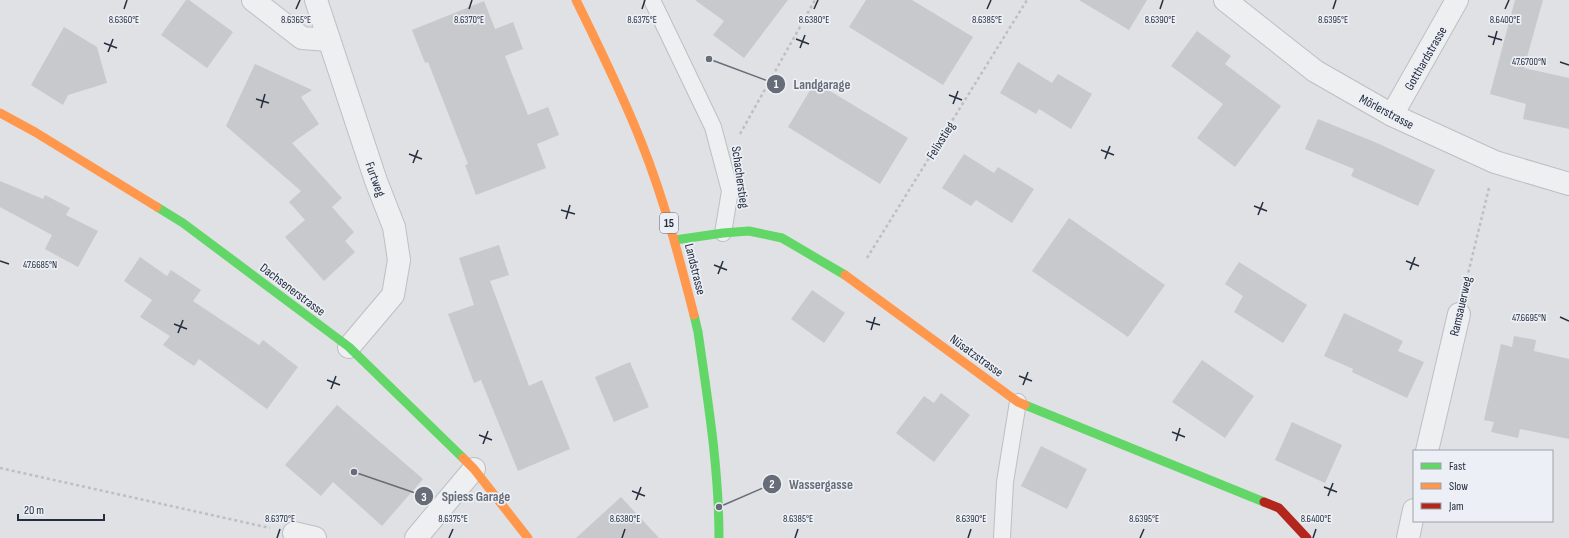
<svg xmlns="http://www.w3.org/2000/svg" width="1569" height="538" viewBox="0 0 1569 538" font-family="'Sofia Sans Condensed',sans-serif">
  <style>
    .building { fill: #c7c9cc }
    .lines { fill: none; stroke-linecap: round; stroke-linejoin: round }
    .lane-casing { stroke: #bdbfc2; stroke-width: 18 }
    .street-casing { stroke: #bdbfc2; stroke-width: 24 }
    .path { stroke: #bebfc4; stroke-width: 2.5; stroke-dasharray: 3 3; stroke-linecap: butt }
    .lane { stroke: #eeeff1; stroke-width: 16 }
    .street { stroke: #eeeff1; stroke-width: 22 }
    .fast { stroke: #63d668; stroke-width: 9 }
    .slow { stroke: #ff974d; stroke-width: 9 }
    .jam { stroke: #b3261e; stroke-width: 9 }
    .ticks { fill: none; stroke: #252e3e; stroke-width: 1.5 }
    .labels { text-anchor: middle; stroke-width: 3.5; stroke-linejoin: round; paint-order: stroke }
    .shield { fill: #eceff5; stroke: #616875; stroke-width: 1 }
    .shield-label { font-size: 12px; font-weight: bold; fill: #252e3e }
    .street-label { font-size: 13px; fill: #252e3e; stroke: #eceff5 }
    .ticks-label { font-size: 10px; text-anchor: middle; fill: #252e3e; stroke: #eceff5; stroke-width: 3.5; stroke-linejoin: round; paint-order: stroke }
    .leader { fill: none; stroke: #666d78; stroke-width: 1.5 }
    .callout-dot { fill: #666d78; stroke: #eceff5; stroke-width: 1.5 }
    .mark-label { font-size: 12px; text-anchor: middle; font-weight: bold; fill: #fff }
    .callout-label { font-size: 14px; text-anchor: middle; font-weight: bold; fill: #666d78; stroke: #eceff5; stroke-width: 3.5; stroke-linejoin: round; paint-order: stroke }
  </style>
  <rect width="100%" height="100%" fill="#dfe1e4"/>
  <g class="building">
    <path d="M186 0H189L233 32 207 68 161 35Z"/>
    <path d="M695 0H788L744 58 713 35 724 21Z"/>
    <path d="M866 0H912L973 37 943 85 849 27Z"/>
    <path d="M1079 0H1147L1129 30Z"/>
    <path d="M1515 0H1543L1524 68 1569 78V129L1523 119 1526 104 1490 94Z"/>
    <path d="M484 1 495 29 513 22 523 49 505 56 528 115 548 107 559 135 537 144 546 168 476 195 465 165 468 164 428 62 425 63 412 30Z"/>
    <path d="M64 27 97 47 107 83 68 95 63 105 31 85Z"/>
    <path d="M1197 31 1231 56 1225 64 1281 106 1235 167 1197 138 1223 104 1171 66Z"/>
    <path d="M1018 62 1052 83 1058 74 1092 94 1071 129 1039 109 1036 114 1000 93Z"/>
    <path d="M255 64 312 90 301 97 319 124 292 143 342 198 332 207 354 232 345 241 355 252 324 281 285 237 305 220 289 202 301 191 226 126Z"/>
    <path d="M815 82 908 138 880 184 788 127Z"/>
    <path d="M1318 119 1377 143 1435 170 1418 206 1351 176 1354 169 1305 149Z"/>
    <path d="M964 154 994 173 998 167 1034 189 1012 223 976 200 971 206 942 188Z"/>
    <path d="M0 181 43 199 45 195 70 208 66 215 98 231 78 267 45 249 52 235 0 207Z"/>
    <path d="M1069 218 1165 285 1128 337 1032 271Z"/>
    <path d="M499 245 509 275 490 281 529 386 542 380 570 449 518 471 481 380 474 383 448 314 474 305 459 258Z"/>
    <path d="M140 257 167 276 171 270 201 290 193 301 259 345 263 340 298 367 267 409 199 359 194 366 163 345 170 336 140 317 152 300 124 281Z"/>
    <path d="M1239 262 1307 305 1283 343 1234 312 1243 296 1225 284Z"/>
    <path d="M812 290 845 313 824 343 791 319Z"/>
    <path d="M1344 313 1403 341 1398 351 1424 362 1407 398 1352 372 1353 369 1324 356Z"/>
    <path d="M1514 336 1536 340 1534 351 1569 359V439L1520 429 1518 438 1491 432 1494 422 1484 420 1501 344 1512 347Z"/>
    <path d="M1202 360 1254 396 1225 438 1172 402Z"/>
    <path d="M630 362 649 407 614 422 595 377Z"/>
    <path d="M941 393 970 415 934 462 896 433 924 396 934 403Z"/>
    <path d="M337 405 423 479 382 526 333 482 321 496 285 465Z"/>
    <path d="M1292 422 1342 445 1325 483 1275 460Z"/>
    <path d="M1041 446 1087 469 1067 509 1021 486Z"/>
    <path d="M621 497 659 538H576Z"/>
  </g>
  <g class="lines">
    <g class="lane-casing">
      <g id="lane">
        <path d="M652 0 713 127 730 191 723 233"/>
        <path d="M1002 538 1005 482 1018 402"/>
      </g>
    </g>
    <g class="street-casing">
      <g id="street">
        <path d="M253 0 302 38 329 40"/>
        <path d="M316 0 376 181 394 227 399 260 393 295 349 347"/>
        <path d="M1225 0 1315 71 1392 115 1495 162 1569 184"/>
        <path d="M1392 115 1457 0"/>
        <path d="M1427 451 1459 314"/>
        <path d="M294 533 315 538"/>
        <path d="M416 538 474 469"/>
        <path d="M1408 538 1414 510"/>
      </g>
    </g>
    <g class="path">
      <path d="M740 134 815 0"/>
      <path d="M867 258 1027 0"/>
      <path d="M1464 290 1489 188"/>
      <path d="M0 468 270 528"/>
    </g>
    <use href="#lane" class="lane"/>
    <use href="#street" class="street"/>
    <g class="fast">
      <path d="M157 207 183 223 349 347 463 458"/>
      <path d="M675 240 723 233 749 231 782 238 845 275"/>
      <path d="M694 315 698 332C708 401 719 469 719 538"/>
      <path d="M1025 405 1264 502"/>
    </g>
    <g class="slow">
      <path d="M576 0C599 47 623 95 642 144 664 199 679 257 694 315"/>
      <path d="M0 113 35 132 157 207"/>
      <path d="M845 275 1018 402 1025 405"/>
      <path d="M463 458 474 469 528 538"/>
    </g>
    <path class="jam" d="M1264 502 1279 508 1307 538"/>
  </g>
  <path class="ticks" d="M124 9 127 0M296 9 300 0M469 9 472 0M642 9 645 0M814 9 818 0M987 9 991 0M1160 9 1163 0M1333 9 1336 0M1505 9 1509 0M1488 36 1502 40M796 39 809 44M104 43 117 48M1493 45 1497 31M800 48 805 35M108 52 113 39M1560 62 1569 65M949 95 962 100M256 99 269 103M953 104 958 91M261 108 265 94M1101 150 1114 155M409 154 422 159M1105 159 1110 146M413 163 418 150M1254 206 1267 211M561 210 575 214M1258 215 1263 202M566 219 570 205M0 261 9 264M1406 261 1419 266M714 265 727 270M1410 270 1415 257M718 274 723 261M1560 317 1569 321M866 321 880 325M174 324 187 329M871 330 875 317M178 333 183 320M1019 376 1032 381M327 380 340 385M1023 385 1028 372M331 389 336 376M1172 432 1185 437M479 435 492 440M1176 441 1180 428M483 444 488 431M1324 487 1337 492M632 491 645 496M1328 496 1333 483M636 500 641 487M277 538 280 529M449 538 453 529M622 538 625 529M795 538 798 529M968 538 971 529M1140 538 1144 529M1313 538 1316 529"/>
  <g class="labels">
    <rect class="shield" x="660" y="213" width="18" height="20" rx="3"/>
    <g class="shield-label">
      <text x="669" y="227">15</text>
    </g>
    <g class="street-label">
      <text transform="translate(1425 58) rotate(-60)" y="5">Gotthardstrasse</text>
      <text transform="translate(1387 111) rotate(28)" y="5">Mörlerstrasse</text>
      <text transform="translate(940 140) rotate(-58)" y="5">Felixstieg</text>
      <text transform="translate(741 177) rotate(82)" y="5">Schacherstieg</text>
      <text transform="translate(376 179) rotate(70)" y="5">Furtweg</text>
      <text transform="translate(696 269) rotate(76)" y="5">Landstrasse</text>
      <text transform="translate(293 289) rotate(37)" y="5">Dachsenerstrasse</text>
      <text transform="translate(1460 306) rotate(-77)" y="5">Ramsauerweg</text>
      <text transform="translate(977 355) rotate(36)" y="5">Nüsatzstrasse</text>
    </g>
  </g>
  <g class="ticks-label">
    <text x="1160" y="23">8.6390°E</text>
    <text x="124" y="23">8.6360°E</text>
    <text x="296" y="23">8.6365°E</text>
    <text x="469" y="23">8.6370°E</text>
    <text x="642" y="23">8.6375°E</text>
    <text x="814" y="23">8.6380°E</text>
    <text x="987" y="23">8.6385°E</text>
    <text x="1333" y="23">8.6395°E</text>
    <text x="1505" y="23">8.6400°E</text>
    <text x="1529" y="65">47.6700°N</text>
    <text x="40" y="268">47.6685°N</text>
    <text x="1529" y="321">47.6695°N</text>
    <text x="280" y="522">8.6370°E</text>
    <text x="453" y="522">8.6375°E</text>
    <text x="625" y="522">8.6380°E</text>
    <text x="798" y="522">8.6385°E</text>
    <text x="971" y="522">8.6390°E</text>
    <text x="1144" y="522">8.6395°E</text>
    <text x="1316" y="522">8.6400°E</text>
  </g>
  <path class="leader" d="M709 59L776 84M719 507L772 484M354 472L424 496"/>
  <g class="callout-dot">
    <circle cx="709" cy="59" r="4"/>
    <circle cx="719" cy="507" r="4"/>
    <circle cx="354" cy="472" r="4"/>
    <circle cx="776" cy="84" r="10"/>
    <circle cx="772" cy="484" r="10"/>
    <circle cx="424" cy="496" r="10"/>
  </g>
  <g class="mark-label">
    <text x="776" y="88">1</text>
    <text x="772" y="488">2</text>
    <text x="424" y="501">3</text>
  </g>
  <g class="callout-label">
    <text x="822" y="89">Landgarage</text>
    <text x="821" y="489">Wassergasse</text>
    <text x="476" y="501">Spiess Garage</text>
  </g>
  <rect x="1413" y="450" width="140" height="72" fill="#eceff5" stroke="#9ca2ac"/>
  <rect x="1421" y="463" width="20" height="6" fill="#63d668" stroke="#9ca2ac"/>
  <text x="1449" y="470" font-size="12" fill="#252e3e">Fast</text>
  <rect x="1421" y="483" width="20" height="6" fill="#ff974d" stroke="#9ca2ac"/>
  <text x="1449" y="490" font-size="12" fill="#252e3e">Slow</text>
  <rect x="1421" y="503" width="20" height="6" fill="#b3261e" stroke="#9ca2ac"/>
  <text x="1449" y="510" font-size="12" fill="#252e3e">Jam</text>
  <path d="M18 514v6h86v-6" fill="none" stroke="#252e3e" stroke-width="2"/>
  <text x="24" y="514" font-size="12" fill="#252e3e" stroke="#eceff5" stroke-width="3" paint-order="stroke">20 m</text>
</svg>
